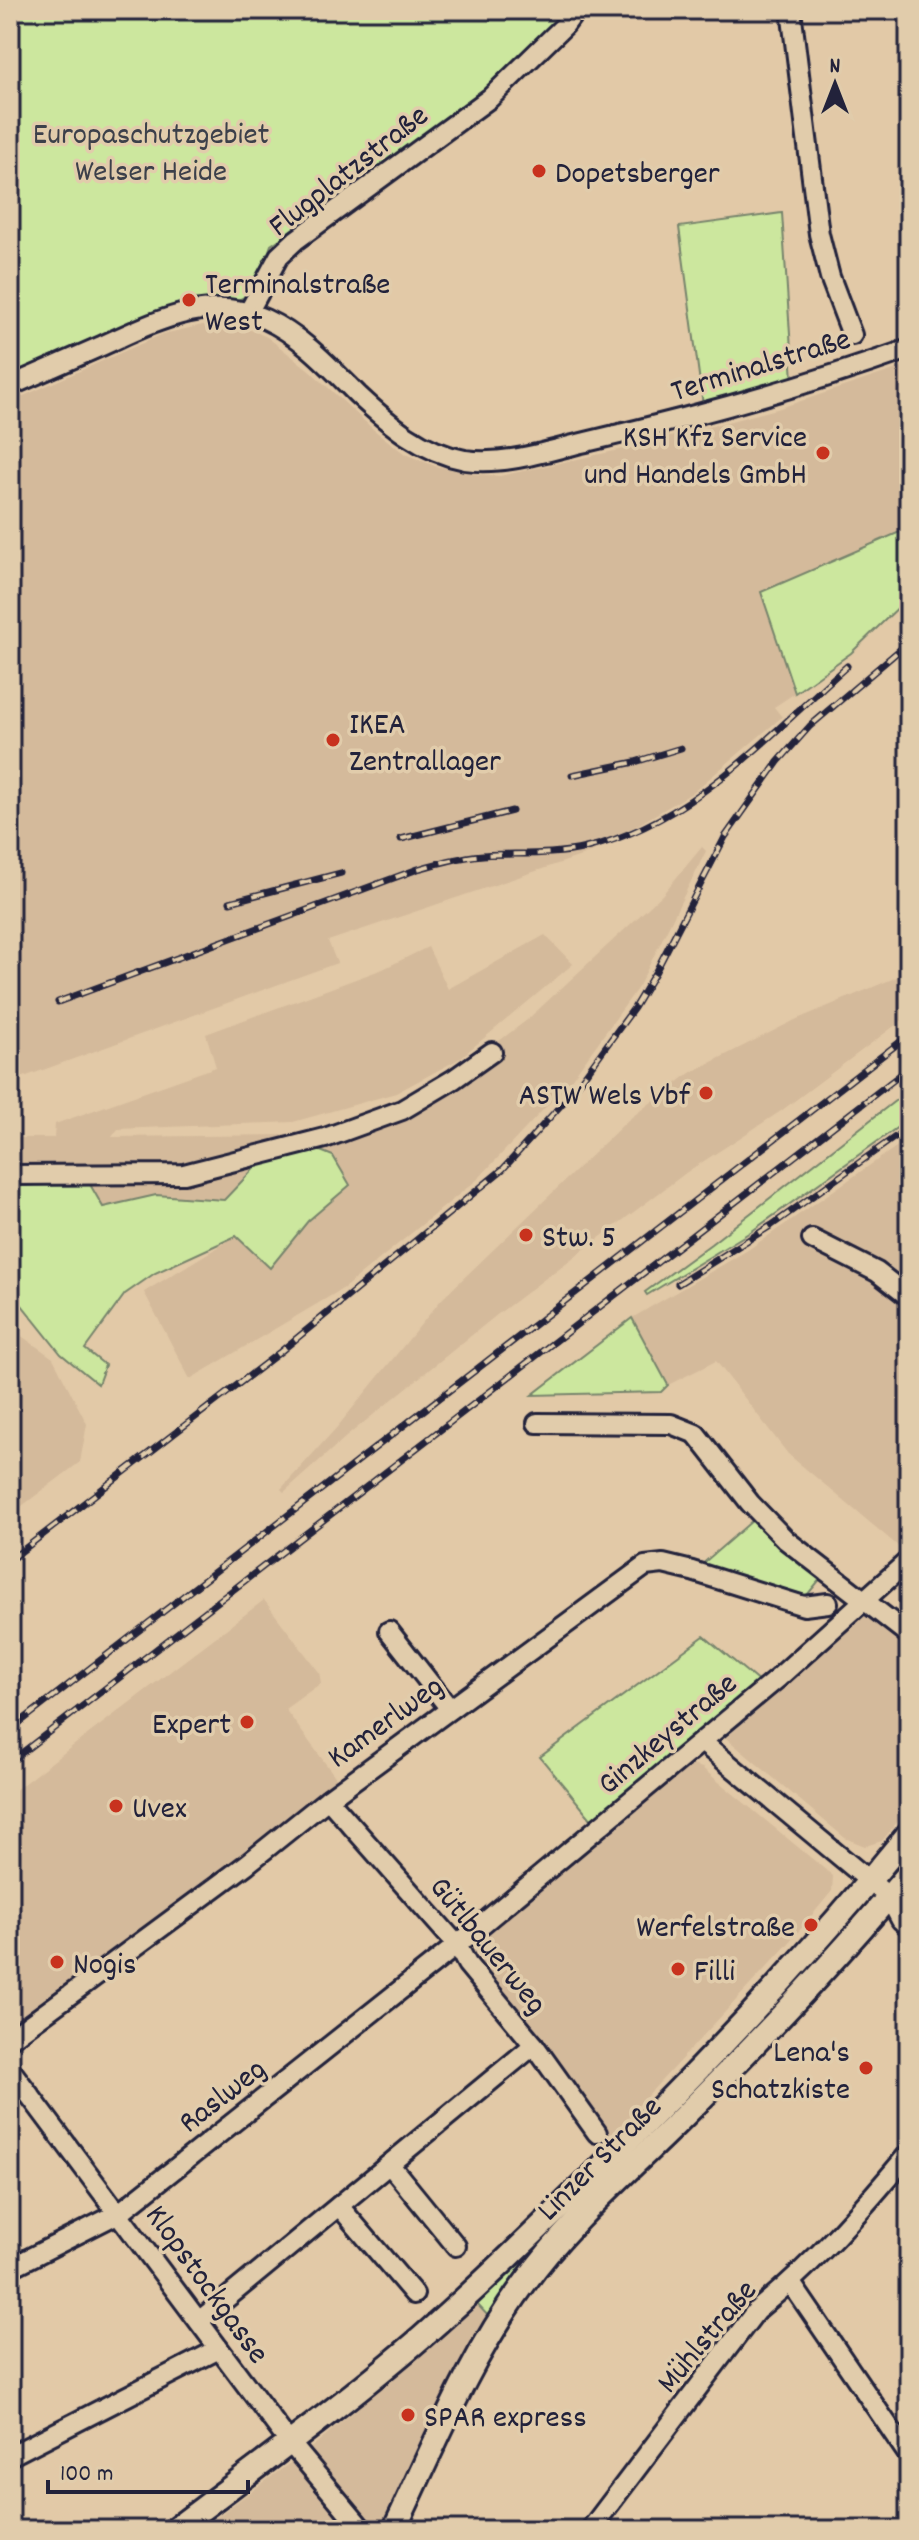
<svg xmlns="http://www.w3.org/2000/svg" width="919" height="2540" viewBox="0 0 919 2540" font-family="Dekko,sans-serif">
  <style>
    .built { fill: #d4ba9b }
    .green { fill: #cce79e; stroke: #77846c; stroke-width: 2 }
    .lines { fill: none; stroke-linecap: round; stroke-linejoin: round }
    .minor-casing { stroke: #22223b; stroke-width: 24 }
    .major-casing { stroke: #22223b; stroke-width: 28 }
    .minor { stroke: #e1ccab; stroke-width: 18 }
    .major { stroke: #e1ccab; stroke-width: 22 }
    .rail-casing { stroke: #22223b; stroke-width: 7 }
    .rail { stroke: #e1ccab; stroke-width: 4; stroke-dasharray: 12; stroke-linecap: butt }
    .poi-dot { fill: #c8321e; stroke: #e1ccab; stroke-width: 3 }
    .labels { text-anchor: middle; stroke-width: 7; stroke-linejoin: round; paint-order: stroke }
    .park-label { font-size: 32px; fill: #3c404a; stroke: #e1ccab }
    .street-label { font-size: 32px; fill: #22223b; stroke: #e1ccab }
    .poi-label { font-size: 32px; fill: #22223b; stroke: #e1ccab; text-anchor: start }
  </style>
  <rect width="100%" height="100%" fill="#e2c9a7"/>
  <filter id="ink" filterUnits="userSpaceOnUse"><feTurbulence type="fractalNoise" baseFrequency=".0125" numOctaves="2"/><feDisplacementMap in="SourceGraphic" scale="16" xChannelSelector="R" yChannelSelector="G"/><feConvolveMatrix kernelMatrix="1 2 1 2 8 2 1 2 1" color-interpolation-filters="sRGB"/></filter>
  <g filter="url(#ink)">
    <g class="built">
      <path d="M203 325 244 327 267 337 308 369 374 430 405 454 435 466 474 474 500 476 628 448 777 409 909 365V528L761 592 795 693 774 707 782 717 692 793 590 853 328 941 337 963 10 1082V402L163 334Z"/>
      <path d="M702 847 706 851 639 986 571 1080 478 1179 344 1288 190 1379 144 1292 236 1236 270 1267 308 1221 350 1186 266 1156 225 1200 156 1195 102 1207 88 1181 10 1180V1138H54L55 1124 216 1067 206 1034 383 969 428 947 448 989 545 935 573 964 459 1059 396 1093 293 1122 118 1129 112 1137 290 1135 379 1112 442 1084 527 1020 662 895Z"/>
      <path d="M909 972V1015L781 1111 687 1172 498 1314 347 1436 284 1492 281 1489 338 1426 441 1300 628 1120 690 1073 795 1020Z"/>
      <path d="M909 1138V1546L904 1551 788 1454 716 1361 668 1385 632 1318 748 1250Z"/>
      <path d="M10 1328 53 1358 87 1424 80 1462 10 1515Z"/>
      <path d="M264 1600 319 1672 321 1683 285 1709 340 1783 10 2034V1794Z"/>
      <path d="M866 1611 909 1644V1807L882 1841 865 1846 845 1838 726 1738Z"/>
      <path d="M690 1764 702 1768 833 1876 832 1891 789 1943 598 2149 591 2132 452 1954 632 1813Z"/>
      <path d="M476 2303 489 2317 428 2429 379 2530H199L313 2446 427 2350Z"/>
    </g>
    <g class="green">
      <path d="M10 10H570L512 72 335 203 271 245 260 277 249 295 236 301 209 300 173 307 10 376Z"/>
      <path d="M782 213 793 380 703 405 679 227Z"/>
      <path d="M909 528V597L851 653 795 693 761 592Z"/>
      <path d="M909 1090V1119L752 1231 647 1295 645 1292 711 1244Z"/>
      <path d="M313 1148 333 1156 350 1185 308 1221 270 1268 236 1236 155 1273 125 1294 85 1349 105 1365 98 1384 61 1354 21 1304 10 1302V1187L88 1181 103 1207 156 1195 224 1200 266 1156Z"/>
      <path d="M632 1318 668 1385 661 1392 532 1395Z"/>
      <path d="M753 1520 822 1577 803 1600 700 1566Z"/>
      <path d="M704 1636 760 1683 592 1820 540 1757Z"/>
      <path d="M613 2167 489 2317 476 2303Z"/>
    </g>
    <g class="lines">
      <g class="minor-casing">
        <g id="minor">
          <path d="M791 10 819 234 830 277 852 335"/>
          <path d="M248 313 279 256 296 240 490 98 565 25 576 10"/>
          <path d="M10 386C40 373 69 360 99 347 151 324 208 292 265 319 302 336 330 367 358 395 389 424 421 452 465 460 506 466 550 450 590 441 698 416 805 386 909 349"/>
          <path d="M10 1175 184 1174 325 1138 402 1110 454 1079 492 1052"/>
          <path d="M812 1239 877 1272 909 1297"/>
          <path d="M537 1423 671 1424 696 1434 750 1503 786 1540 909 1635"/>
          <path d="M389 1631 450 1709"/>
          <path d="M702 1742 889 1897 901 1920 909 1927"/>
          <path d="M328 1799 457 1945 467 1964 534 2045 597 2133"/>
          <path d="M10 2039 247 1864 328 1799 645 1566 663 1564 692 1571 804 1606 828 1603"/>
          <path d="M10 2069 282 2433 363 2530"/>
          <path d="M390 2165 456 2246"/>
          <path d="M339 2206 414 2294"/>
          <path d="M10 2268 119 2213 457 1945 778 1678 909 1560"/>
          <path d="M791 2283 909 2456"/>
          <path d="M199 2321 534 2045"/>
          <path d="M10 2456 219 2349"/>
          <path d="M590 2530 756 2311C817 2261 859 2213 909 2153"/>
        </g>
      </g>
      <g class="major-casing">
        <g id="major">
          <path d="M174 2530C257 2467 343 2405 422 2337 481 2285 537 2230 593 2175 705 2066 811 1954 909 1833"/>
          <path d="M394 2530C434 2446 469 2359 524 2284 568 2222 629 2171 683 2117 761 2039 838 1958 909 1873"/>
        </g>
      </g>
      <use href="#minor" class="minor"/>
      <use href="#major" class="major"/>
      <g class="rail-casing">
        <g id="rail">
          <path d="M572 775 635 762 681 748"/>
          <path d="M401 839 512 811"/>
          <path d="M230 902 341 873"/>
          <path d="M58 1002 418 869C439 863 460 857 483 855 517 853 552 856 586 848 693 822 768 736 847 666"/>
          <path d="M678 1284 772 1225 909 1127"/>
          <path d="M10 1560 280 1352 503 1169 571 1094 634 1008 656 971 725 837 778 762 810 726 909 642"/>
          <path d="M10 1730 909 1035"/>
          <path d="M10 1762 909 1068"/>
        </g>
      </g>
      <use href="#rail" class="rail"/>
    </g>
  </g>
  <g class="poi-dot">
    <circle cx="539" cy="171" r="8"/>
    <circle cx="189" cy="300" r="8"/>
    <circle cx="823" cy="453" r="8"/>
    <circle cx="333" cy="740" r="8"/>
    <circle cx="706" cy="1093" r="8"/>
    <circle cx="526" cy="1235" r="8"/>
    <circle cx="247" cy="1722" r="8"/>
    <circle cx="116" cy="1806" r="8"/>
    <circle cx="811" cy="1925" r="8"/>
    <circle cx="57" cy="1962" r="8"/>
    <circle cx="678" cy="1969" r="8"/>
    <circle cx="866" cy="2068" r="8"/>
    <circle cx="408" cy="2415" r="8"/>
  </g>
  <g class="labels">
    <g class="park-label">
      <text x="151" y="143">Europaschutzgebiet<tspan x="151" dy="37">Welser Heide</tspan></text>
    </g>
    <g class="street-label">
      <text transform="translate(347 169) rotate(-38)" y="11">Flugplatzstraße</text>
      <text transform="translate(760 363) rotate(-17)" y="11">Terminalstraße</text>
      <text transform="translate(384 1720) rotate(-36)" y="11">Kamerlweg</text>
      <text transform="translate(666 1732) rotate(-40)" y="11">Ginzkeystraße</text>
      <text transform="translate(490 1944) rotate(51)" y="11">Gütlbauerweg</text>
      <text transform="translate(221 2094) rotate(-38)" y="11">Raslweg</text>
      <text transform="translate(598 2157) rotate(-45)" y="11">Linzer Straße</text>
      <text transform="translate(209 2283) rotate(54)" y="11">Klopstockgasse</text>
      <text transform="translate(705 2335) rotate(-50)" y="11">Mühlstraße</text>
    </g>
    <g class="poi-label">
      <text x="555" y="182">Dopetsberger</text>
      <text x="205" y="293">Terminalstraße<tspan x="205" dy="37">West</tspan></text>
      <text x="807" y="446" text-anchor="end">KSH Kfz Service<tspan x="807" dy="37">und Handels GmbH</tspan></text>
      <text x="349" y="733">IKEA<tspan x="349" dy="37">Zentrallager</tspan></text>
      <text x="690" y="1104" text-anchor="end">ASTW Wels Vbf</text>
      <text x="542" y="1246">Stw. 5</text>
      <text x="231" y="1733" text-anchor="end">Expert</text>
      <text x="132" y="1817">Uvex</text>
      <text x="795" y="1936" text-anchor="end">Werfelstraße</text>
      <text x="73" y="1973">Nogis</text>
      <text x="694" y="1980">Filli</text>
      <text x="850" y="2061" text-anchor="end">Lena's<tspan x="850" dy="37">Schatzkiste</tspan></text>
      <text x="424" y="2426">SPAR express</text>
    </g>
  </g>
  <rect width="919" height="2540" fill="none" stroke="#e1ccab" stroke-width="40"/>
  <rect x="20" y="20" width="879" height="2500" fill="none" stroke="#22223b" stroke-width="3" filter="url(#ink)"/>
  <g transform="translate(835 84)" stroke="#e1ccab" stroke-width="6" paint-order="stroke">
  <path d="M0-6L14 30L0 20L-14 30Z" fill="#22223b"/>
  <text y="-12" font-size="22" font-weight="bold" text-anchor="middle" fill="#22223b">N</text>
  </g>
  <path d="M48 2480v12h200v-12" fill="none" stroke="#22223b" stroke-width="4"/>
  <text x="60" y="2480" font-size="24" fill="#22223b" stroke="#e1ccab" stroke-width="6" paint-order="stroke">100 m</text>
</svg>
